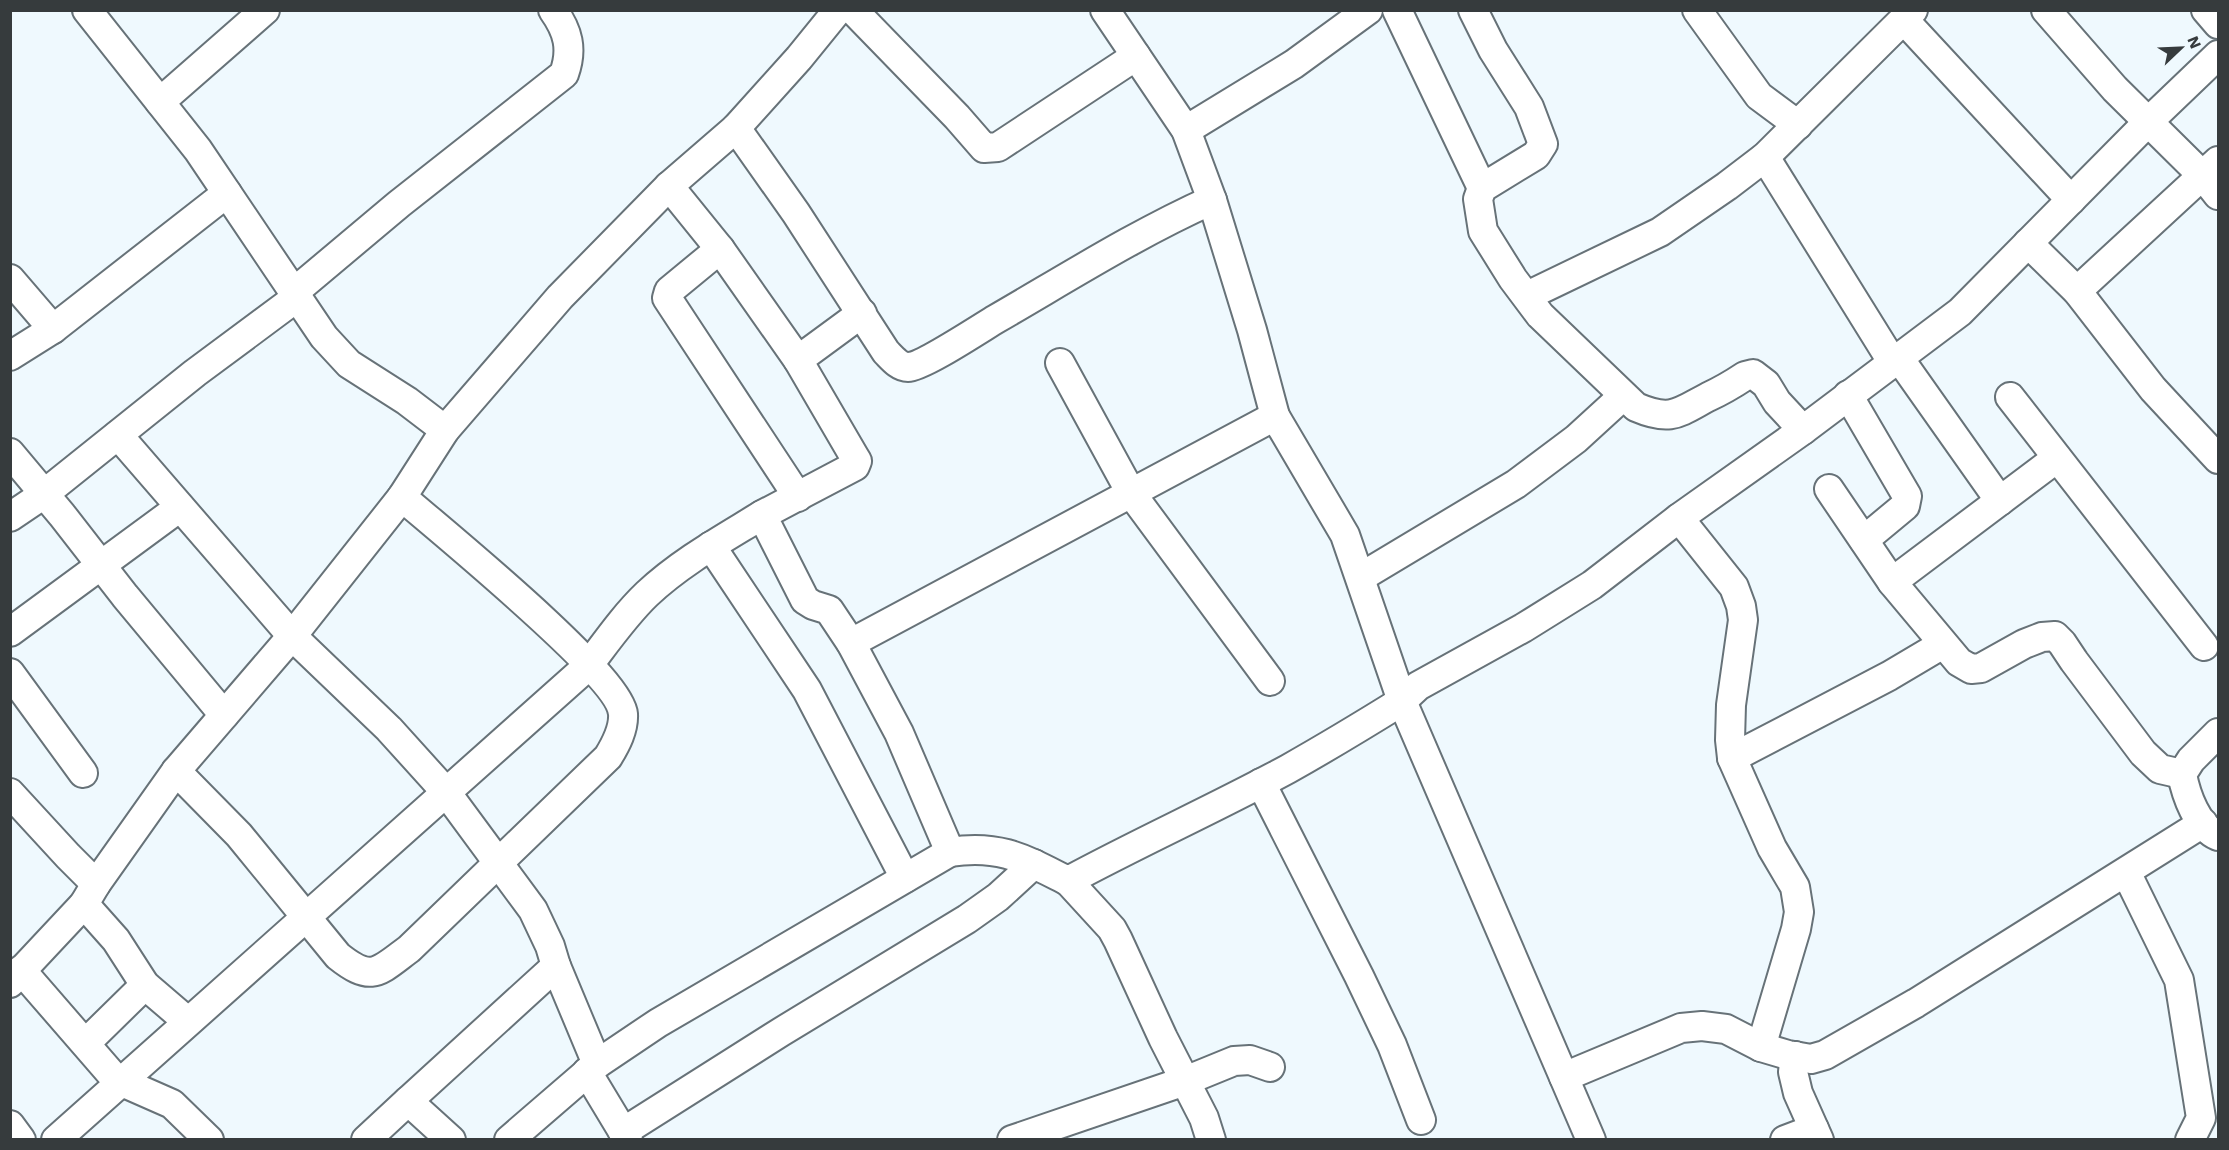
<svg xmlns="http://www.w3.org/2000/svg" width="2229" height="1150" viewBox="0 0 2229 1150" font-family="'Work Sans',sans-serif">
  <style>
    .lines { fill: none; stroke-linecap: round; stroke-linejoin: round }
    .minor-casing { stroke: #677278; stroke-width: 32 }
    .minor { stroke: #fff; stroke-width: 28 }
  </style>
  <rect width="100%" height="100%" fill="#eff9fe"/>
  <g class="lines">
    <g class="minor-casing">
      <g id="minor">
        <path d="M87 10 198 150 324 337 349 364 407 401 445 430"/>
        <path d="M853 10 957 117 984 148 998 147 1136 56"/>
        <path d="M1397 10 1482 188"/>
        <path d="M1473 10 1493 50 1529 107 1543 144 1536 155 1482 188 1478 199 1483 231 1513 279 1540 315 1636 407C1671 422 1678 413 1708 397 1721 391 1733 384 1745 376L1753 374 1766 384 1777 402 1803 430"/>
        <path d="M1697 10 1759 96 1798 125"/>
        <path d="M2046 10 2115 89 2203 176 2218 195"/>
        <path d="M2206 10 2218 24"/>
        <path d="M1904 20 2071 200"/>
        <path d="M160 102 265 10"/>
        <path d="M736 128 796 213 886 352C892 358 899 367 908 367 922 367 981 328 996 319 1067 278 1138 233 1212 200"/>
        <path d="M1186 130 1294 64 1368 10"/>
        <path d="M1765 157 1893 363"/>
        <path d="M669 186 720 249 798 360"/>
        <path d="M2028 243 2077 291 2153 389 2218 459"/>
        <path d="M720 249 669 291 667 298 798 497"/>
        <path d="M10 279 53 329"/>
        <path d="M2077 291 2218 161"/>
        <path d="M293 293 399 204 564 74C573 49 568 31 553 10"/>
        <path d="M1527 296 1660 232 1727 186 1765 157 1913 10"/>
        <path d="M862 313 798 360 854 456 857 461 855 466 762 515 805 600 813 605 829 610 851 643 899 733 950 852C1000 844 1024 859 1068 881 1140 842 1216 808 1288 769 1327 747 1365 724 1402 701L1418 686 1523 628 1592 585 1679 518 1803 430 1960 312 2148 122 2218 55"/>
        <path d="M10 356 53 329 227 193"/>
        <path d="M1899 358 2000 501"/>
        <path d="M1060 363 1131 493 1270 681"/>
        <path d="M1848 395 1907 496 1905 506 1864 540"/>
        <path d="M2010 397 2204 646"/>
        <path d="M1275 416 1345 535 1402 701 1591 1140"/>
        <path d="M118 435 292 636 389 729 446 792 533 910 550 946 556 966 597 1064"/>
        <path d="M10 453 62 515 125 596 224 715"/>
        <path d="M1829 489 1892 582 1959 662 1971 669 1981 668 2024 644 2042 637 2055 636 2062 643 2074 661 2143 753 2160 769 2182 774"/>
        <path d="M10 517 44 494 195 373 296 298"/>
        <path d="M1679 518 1734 587 1741 606 1743 620 1731 705 1730 740 1732 758 1772 848 1795 887 1799 912 1796 929 1761 1047"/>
        <path d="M711 546 807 690 905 878"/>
        <path d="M1361 577 1516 484 1576 439 1623 396"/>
        <path d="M1892 582 2057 458"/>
        <path d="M10 632 180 507"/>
        <path d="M851 643 1275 416 1252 330 1212 200 1186 130 1105 10"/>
        <path d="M10 673 83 773"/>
        <path d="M2218 733 2191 760 2182 774C2186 795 2197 827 2218 836"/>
        <path d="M1732 758 1889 676 1943 644"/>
        <path d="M176 771 239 835 338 956C372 983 378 972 409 949L608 757C616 744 624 729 623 714 620 676 439 529 402 497"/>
        <path d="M1261 783 1359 976 1392 1045 1421 1120"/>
        <path d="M10 793 68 856 96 884"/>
        <path d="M2126 872 2179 980 2201 1118 2190 1140"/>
        <path d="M1068 881 1112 929 1118 940 1163 1038 1204 1118 1211 1140"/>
        <path d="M84 904 116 940 145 985 187 1021"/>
        <path d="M21 970 113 1076 122 1082 172 1104 209 1140"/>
        <path d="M10 983 84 904 96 884 176 771 292 636 402 497 445 430 560 297 669 186 736 128 799 58 838 10"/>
        <path d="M87 1044 94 1035 145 985"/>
        <path d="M1795 1056 1793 1072 1798 1093 1819 1140"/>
        <path d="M587 1072 628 1140"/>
        <path d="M1564 1077 1681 1028 1702 1026 1726 1029 1761 1047 1788 1055 1811 1059 1825 1055 1916 1003 2203 823"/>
        <path d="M408 1101 556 966"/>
        <path d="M10 1125 21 1140"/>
        <path d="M623 1132 781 1032 967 919 998 897 1034 864"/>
        <path d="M56 1140 588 666C607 641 625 615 647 594 681 562 723 539 762 515"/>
        <path d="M366 1140 408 1101 451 1140"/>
        <path d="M509 1140 597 1064 658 1023 950 852"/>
        <path d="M1012 1140 1185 1081 1234 1061 1250 1060 1270 1067"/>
        <path d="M1785 1140 1814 1129"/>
      </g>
    </g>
    <use href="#minor" class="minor"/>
  </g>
  <rect width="2229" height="1150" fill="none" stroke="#363b3d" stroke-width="24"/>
  <g transform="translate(2181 48) rotate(67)" stroke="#eff9fe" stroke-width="4.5" paint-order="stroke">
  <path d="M0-4.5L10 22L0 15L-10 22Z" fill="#363b3d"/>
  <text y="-9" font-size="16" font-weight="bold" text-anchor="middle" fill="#363b3d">N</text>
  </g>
</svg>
